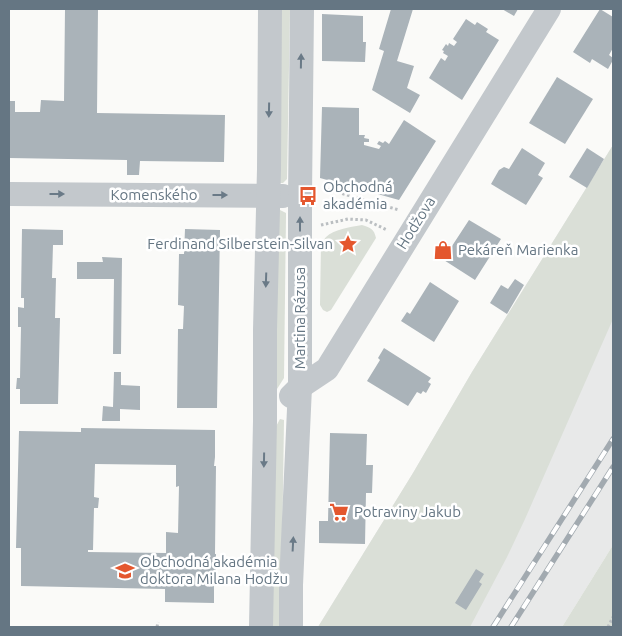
<svg xmlns="http://www.w3.org/2000/svg" width="622" height="636" viewBox="0 0 622 636" font-family="Ubuntu,sans-serif">
  <style>
    .built { fill: #e8e9e9 }
    .green { fill: #dadfd7 }
    .building { fill: #aab3b9; fill-rule: evenodd }
    .lines { fill: none; stroke-linecap: round; stroke-linejoin: round }
    .path { stroke: #bbbfc2; stroke-width: 3; stroke-dasharray: 2.5 2.5; stroke-linecap: butt }
    .minor { stroke: #c3c8cc; stroke-width: 24 }
    .rail-casing { stroke: #a2aab0; stroke-width: 5.5 }
    .rail { stroke: #fff; stroke-width: 4; stroke-dasharray: 11; stroke-linecap: butt }
    .oneway { fill: #6a7a87 }
    .labels { text-anchor: middle; stroke-width: 5; stroke-linejoin: round; paint-order: stroke }
    .poi-label { font-size: 15px; fill: #657683; stroke: #fff; text-anchor: start }
    .street-label { font-size: 15px; fill: #657683; stroke: #fff }
  </style>
  <rect width="100%" height="100%" fill="#fafaf8"/>
  <path class="built" d="M613 145V545L562 627H318L413 473 472 372Z"/>
  <g class="green">
    <path d="M277 9H290L287 179 283 183H279Z"/>
    <path d="M613 145V319L525 519 507 557 470 627H318L413 473 472 372Z"/>
    <path d="M280 210 286 213V216L284 378 277 389 275 216 277 211Z"/>
    <path d="M362 225C371 228 374 229 376 238L331 310 327 312 323 310 320 305 321 244C323 242 324 239 326 237 334 229 352 227 362 225Z"/>
    <path d="M280 419 284 420 281 627H269L272 434Z"/>
    <path d="M613 545V627H562Z"/>
  </g>
  <g class="building">
    <path d="M65 9H98L97 113 225 115 224 162 140 161 139 175H127V160L9 158V101H15V112H40L41 100 64 101Z"/>
    <path d="M391 9H413L397 61 414 66 407 88 420 95 410 113 372 90 384 51 379 49Z"/>
    <path d="M502 9H518L514 16Z"/>
    <path d="M600 9 613 17V48L609 55 613 58V60L608 69 592 59 590 63 573 52Z"/>
    <path d="M322 14 363 16V42H366L365 62 322 61Z"/>
    <path d="M466 19 475 25 477 22 488 29 486 32 499 40 462 100 429 78 441 58 445 61 448 56 443 53 444 51 442 50 446 44 448 46 449 43 454 46 457 42 453 39Z"/>
    <path d="M557 77 593 99 565 144 529 123Z"/>
    <path d="M322 107 359 108V135H365L364 138 369 139V142H364V145L379 149 381 146 377 144 379 141 383 143 385 141 389 144 404 120 436 141 399 200 320 178Z"/>
    <path d="M522 148 545 163 538 175 543 178 526 205 491 184 499 170 504 167 509 169Z"/>
    <path d="M587 148 604 159 587 188 569 177Z"/>
    <path d="M469 220 501 239 475 280 436 255 444 242 452 246Z"/>
    <path d="M22 229 63 230V245H53L52 278H56L55 318H60L58 404H20V389H16L17 378H20L21 327H18V307L24 308V298H21Z"/>
    <path d="M185 229 220 230 217 408H177L178 329H183L184 306 178 305 179 254H184Z"/>
    <path d="M102 257 122 258 121 354H113L114 279H77V262H103Z"/>
    <path d="M515 279 524 285 507 314 490 303 501 285 508 289Z"/>
    <path d="M430 282 459 301 434 342 401 321 407 312 410 314Z"/>
    <path d="M384 348 431 378 428 382 431 384 426 393 423 391 421 394 417 392 408 406 367 381 380 360 378 358Z"/>
    <path d="M114 372H121V385L140 386V410L120 409V421H102L103 406 113 407Z"/>
    <path d="M81 428 215 430V457L214 466H216L215 554H216V576L214 575V603L165 602V589L21 586V548H16L19 431 81 432ZM95 464 176 465V487L179 486 178 533 166 532V553L88 552V550H93L94 508H98L99 498 94 497Z"/>
    <path d="M330 433 367 434 366 465H373L372 493H366L365 544 319 543V521H328Z"/>
    <path d="M476 569 484 574 479 582 482 584 466 610 455 603Z"/>
  </g>
  <g class="lines">
    <g class="path">
      <path d="M323 188 399 210"/>
      <path d="M321 225 348 219 366 220 387 230"/>
      <path d="M157 627 158 622"/>
      <path d="M608 627 613 617"/>
    </g>
    <g class="minor">
      <path d="M9 194 283 196"/>
      <path d="M291 396 300 387 327 369 549 9"/>
      <path d="M261 627 265 421V330L269 169 270 9"/>
      <path d="M291 627V585L300 387V196L302 9"/>
    </g>
    <g class="rail-casing">
      <g id="rail">
        <path d="M493 627 613 439"/>
        <path d="M511 627 613 467"/>
      </g>
    </g>
    <use href="#rail" class="rail"/>
  </g>
  <defs><path id="oneway-solid" d="M-6-.8H1V-3.2L6.5 0L1 3.2V.8H-6Z" transform="scale(1.25)"/></defs>
  <g class="oneway">
    <use href="#oneway-solid" transform="translate(301 61) rotate(-89)"/>
    <use href="#oneway-solid" transform="translate(269 110) rotate(91)"/>
    <use href="#oneway-solid" transform="translate(57 194)"/>
    <use href="#oneway-solid" transform="translate(220 195)"/>
    <use href="#oneway-solid" transform="translate(300 224) rotate(-90)"/>
    <use href="#oneway-solid" transform="translate(266 280) rotate(92)"/>
    <use href="#oneway-solid" transform="translate(264 460) rotate(91)"/>
    <use href="#oneway-solid" transform="translate(293 544) rotate(-87)"/>
  </g>
  <defs>
    <g id="bus-bare" transform="scale(1.5)"><path d="M-5-6H5V4H4V6H2V4H-2V6H-4V4H-5ZM-3.5-4V0h7V-4ZM-3.5 1.2v1.5H-2V1.2ZM2 1.2v1.5H3.5V1.2Z" fill="#e4572e" stroke="#fff" stroke-width="2.5" paint-order="stroke"/></g>
    <g id="sight-bare" transform="scale(1.5)"><path d="M0-6L1.8-2.2L6-1.7L2.9 1.2L3.7 5.4L0 3.3L-3.7 5.4L-2.9 1.2L-6-1.7L-1.8-2.2Z" fill="#e4572e" stroke="#fff" stroke-width="2.5" paint-order="stroke"/></g>
    <g id="shop-bare" transform="scale(1.5)"><path d="M-5-2.5h2.3a2.7 3.5 0 0 1 5.4 0H5L5.5 6h-11ZM-1.5-2.5h3a1.5 2.3 0 0 0-3 0Z" fill="#e4572e" stroke="#fff" stroke-width="2.5" paint-order="stroke"/></g>
    <g id="supermarket-bare" transform="scale(1.5)"><path d="M-6-5.5h2.5l.6 2H6L4.5 2H-2.5L-4.4-4H-6ZM-1.5 3.2a1.3 1.3 0 1 0 .1 0ZM3 3.2a1.3 1.3 0 1 0 .1 0Z" fill="#e4572e" stroke="#fff" stroke-width="2.5" paint-order="stroke"/></g>
    <g id="school-bare" transform="scale(1.5)"><path d="M0-5L7-2L0 1L-7-2ZM-4 1L0 2.5L4 1V4Q0 6-4 4Z" fill="#e4572e" stroke="#fff" stroke-width="2.5" paint-order="stroke"/></g>
  </defs>
  <g fill-rule="evenodd">
    <use href="#bus-bare" x="308" y="196"/>
    <use href="#sight-bare" x="348" y="244"/>
    <use href="#shop-bare" x="443" y="250"/>
    <use href="#supermarket-bare" x="339" y="512"/>
    <use href="#school-bare" x="125" y="571"/>
  </g>
  <g class="labels">
    <g class="poi-label">
      <text x="323" y="192">Obchodná<tspan x="323" dy="17">akadémia</tspan></text>
      <text x="333" y="249" text-anchor="end">Ferdinand Silberstein-Silvan</text>
      <text x="458" y="255">Pekáreň Marienka</text>
      <text x="354" y="517">Potraviny Jakub</text>
      <text x="140" y="567">Obchodná akadémia<tspan x="140" dy="17">doktora Milana Hodžu</tspan></text>
    </g>
    <g class="street-label">
      <text x="154" y="200">Komenského</text>
      <text transform="translate(416 223) rotate(-58)" y="5">Hodžova</text>
      <text transform="translate(300 318) rotate(-90)" y="5">Martina Rázusa</text>
    </g>
  </g>
  <rect width="622" height="636" fill="none" stroke="#657683" stroke-width="20"/>
</svg>
